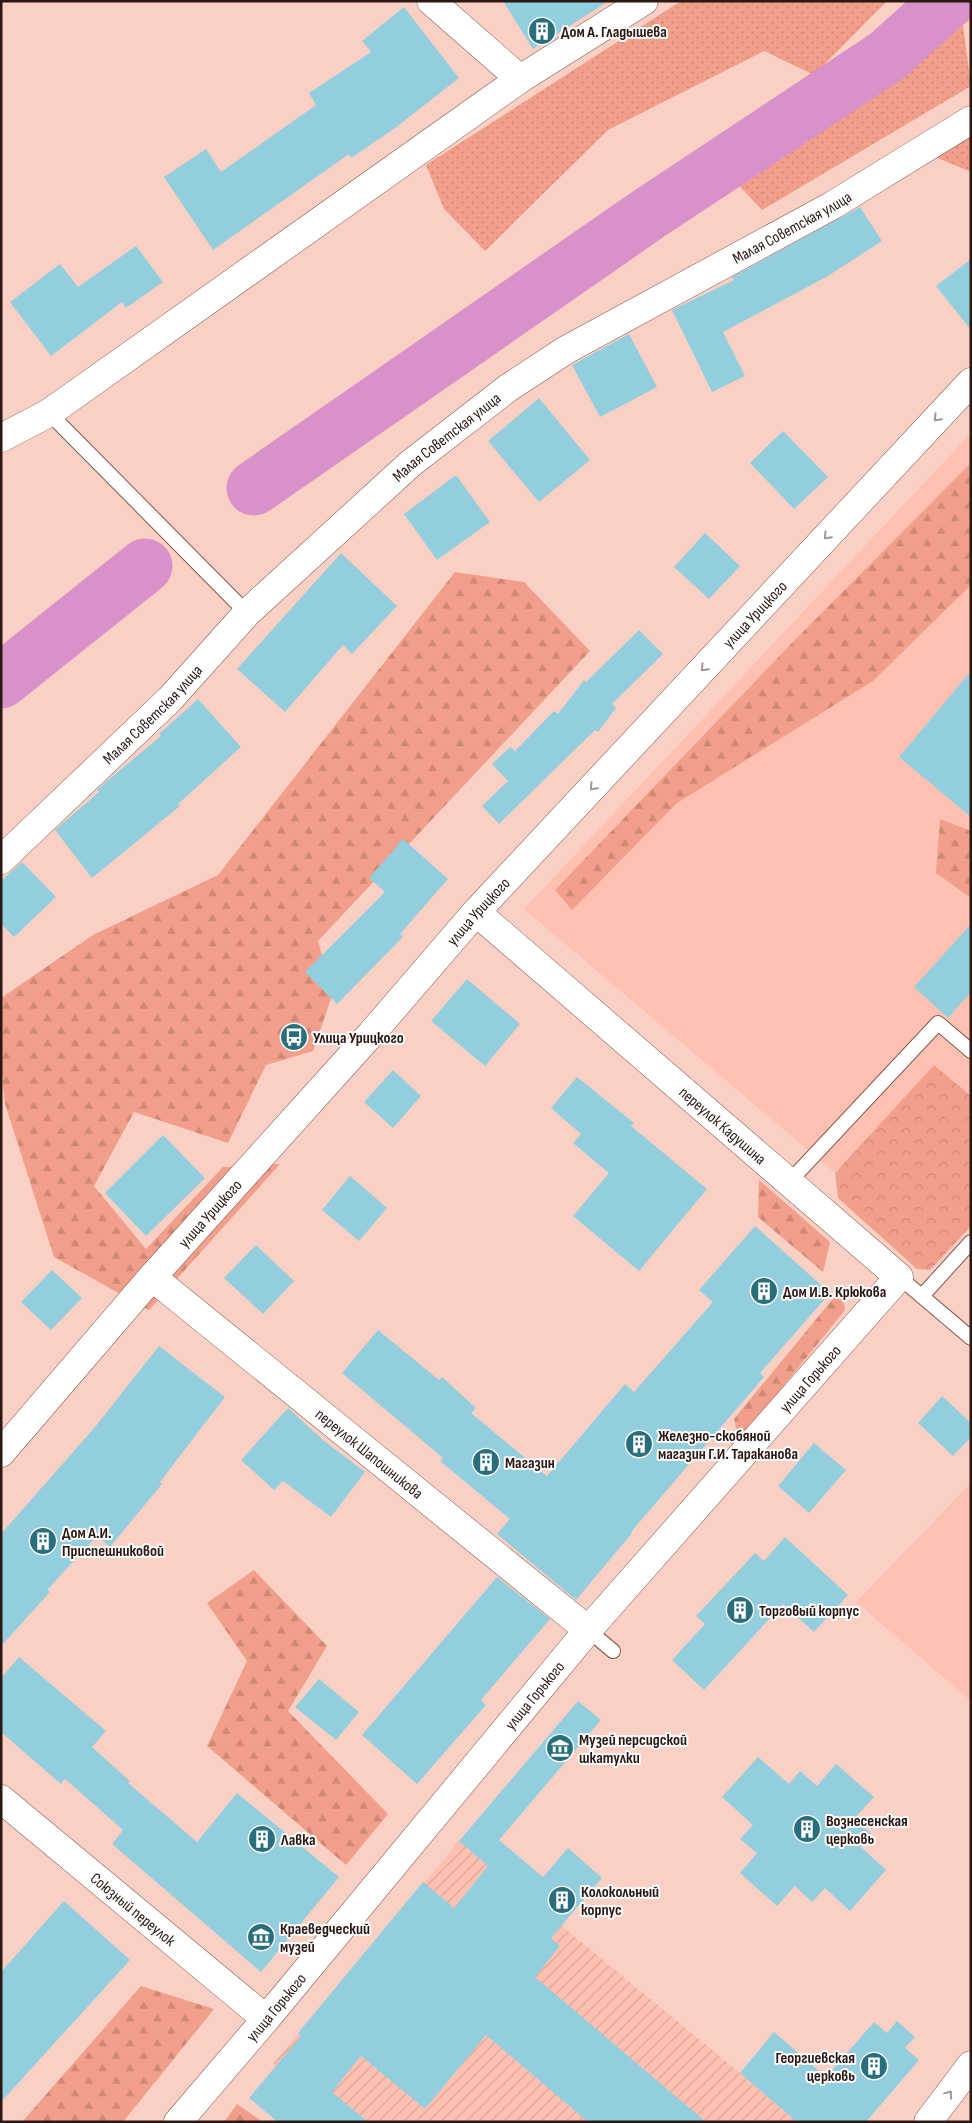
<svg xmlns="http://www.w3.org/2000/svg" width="972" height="2123" viewBox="0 0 972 2123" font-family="'Sofia Sans Condensed',sans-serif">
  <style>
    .built { fill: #fec1b1 }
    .industrial { fill: url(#industrial-furrows) }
    .grass { fill: url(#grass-dots) }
    .forest { fill: url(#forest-firs) }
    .park { fill: url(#park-crowns) }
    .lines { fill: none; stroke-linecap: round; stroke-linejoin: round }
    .river { stroke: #d991c9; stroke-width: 55 }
    .building { fill: #92cedd }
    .lane-casing { stroke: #87584d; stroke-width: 16 }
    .street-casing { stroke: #87584d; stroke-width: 29 }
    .secondary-casing { stroke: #87584d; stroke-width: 29 }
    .lane { stroke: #fff; stroke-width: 14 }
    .street { stroke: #fff; stroke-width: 28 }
    .secondary { stroke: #fff; stroke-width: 28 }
    .oneway { stroke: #a09795 }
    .labels { text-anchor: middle; stroke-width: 4; stroke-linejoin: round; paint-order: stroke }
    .poi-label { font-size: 16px; font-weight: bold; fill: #2b1813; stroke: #fcfcfc; text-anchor: start }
    .street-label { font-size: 16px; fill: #2b1813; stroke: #fcfcfc }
  </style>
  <defs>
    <pattern id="industrial-furrows" width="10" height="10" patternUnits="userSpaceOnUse" patternTransform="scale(1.25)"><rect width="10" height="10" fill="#fec1b1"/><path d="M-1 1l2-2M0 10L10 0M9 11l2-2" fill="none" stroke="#daa597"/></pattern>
    <pattern id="grass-dots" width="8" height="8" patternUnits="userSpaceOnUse" patternTransform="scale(1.25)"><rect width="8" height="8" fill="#f19f8a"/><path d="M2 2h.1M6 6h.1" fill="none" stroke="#cf8876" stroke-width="1.8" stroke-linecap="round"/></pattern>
    <pattern id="forest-firs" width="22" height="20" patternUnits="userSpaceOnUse" patternTransform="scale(1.25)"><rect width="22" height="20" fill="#f19f8a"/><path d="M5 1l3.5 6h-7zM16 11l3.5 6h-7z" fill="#cf8876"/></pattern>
    <pattern id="park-crowns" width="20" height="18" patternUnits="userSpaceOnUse" patternTransform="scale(1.25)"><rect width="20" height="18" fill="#f19f8a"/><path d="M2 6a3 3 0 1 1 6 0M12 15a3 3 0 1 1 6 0" fill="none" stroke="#cf8876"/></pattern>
  </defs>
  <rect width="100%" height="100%" fill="#fbd0c4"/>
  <g class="built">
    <path d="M971 433V1096L934 1065 835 1173 524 909Z"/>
    <path d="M971 1483V1701L856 1602Z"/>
  </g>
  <path class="industrial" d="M459 1841 740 2073 797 2122H344L273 2064Z"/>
  <g class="grass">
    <path d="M681 1H887L814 75 764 51 608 130 485 251 444 209 426 165Z"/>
    <path d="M963 1H971V19L963 25 971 86 762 210 730 176 921 42Z"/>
    <path d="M971 129V172L928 154Z"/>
  </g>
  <g class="forest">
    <path d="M971 463V585L873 681 677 803 572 910 555 890 792 643Z"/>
    <path d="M455 572 524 582 590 651 318 941 333 993 313 1051 266 1065 228 1143 134 1112 94 1186 146 1249 223 1167 280 1164 149 1310 54 1257 5 1104 1 1065V998L93 935 218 875Z"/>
    <path d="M940 819 971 831V898L936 873Z"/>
    <path d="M759 1180 830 1242 823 1272 758 1217Z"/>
    <path d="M841 1289 845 1310 739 1441 734 1419Z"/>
    <path d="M254 1570 327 1646 288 1711 388 1814 346 1865 207 1746 247 1661 207 1603Z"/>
    <path d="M141 1986 214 2009 123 2122H22Z"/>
    <path d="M237 2104 263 2122H224Z"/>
  </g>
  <path class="park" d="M934 1065 971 1096V1226L930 1270 917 1269 838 1198 835 1173Z"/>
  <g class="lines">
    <g class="river">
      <path d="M254 488 647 215 887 56 948 1"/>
      <path d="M1 681 145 566"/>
    </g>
  </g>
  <g class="building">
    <path d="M503 1H609L533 49Z"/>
    <path d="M404 7 459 78 395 128 351 158 349 154 213 250 164 177 206 149 221 172 316 105 309 93 371 52 362 41Z"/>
    <path d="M860 207 882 241 828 276 723 332 745 376 712 392 672 310 734 280 732 277Z"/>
    <path d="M136 246 163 282 126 308 122 302 51 356 10 302 60 264 78 287Z"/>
    <path d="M971 259V330L936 286Z"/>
    <path d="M629 334 657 387 600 417 572 365Z"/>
    <path d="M539 398 590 460 539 502 488 441Z"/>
    <path d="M783 431 828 477 794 509 750 463Z"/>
    <path d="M456 475 490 522 437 560 404 514Z"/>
    <path d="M705 533 740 566 709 599 674 567Z"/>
    <path d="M341 553 397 606 352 654 343 645 285 712 237 669Z"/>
    <path d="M639 630 663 654 612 704 616 708 598 732 595 730 499 824 482 806 508 781 492 764 510 747 515 751 554 711 558 714 584 680 586 682Z"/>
    <path d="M971 671V817L899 757Z"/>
    <path d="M198 699 241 747 178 804 180 806 92 878 55 830 99 792 97 790 108 780 161 736 159 734Z"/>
    <path d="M403 839 448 879 400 934 403 937 337 1004 305 972 385 892 369 878Z"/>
    <path d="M22 862 56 897 14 937 1 924V881Z"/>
    <path d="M971 924V992L948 1018 914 987Z"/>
    <path d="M467 979 520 1024 485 1066 431 1021Z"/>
    <path d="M393 1070 421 1096 393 1128 364 1102Z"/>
    <path d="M577 1077 634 1123 631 1126 707 1189 639 1271 573 1216 609 1173 573 1143 581 1134 551 1108Z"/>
    <path d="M163 1135 205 1178 146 1236 105 1193Z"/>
    <path d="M350 1176 387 1208 359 1241 322 1210Z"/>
    <path d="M755 1226 830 1293 760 1373 764 1377 631 1532 632 1533 576 1600 497 1534 510 1519 440 1461 443 1458 342 1373 378 1330 439 1380 442 1377 476 1408 471 1413 547 1476 625 1384 634 1392 713 1302 699 1290Z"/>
    <path d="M256 1245 294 1281 263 1314 224 1278Z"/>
    <path d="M52 1270 82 1298 51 1330 21 1302Z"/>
    <path d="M159 1346 225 1397 160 1482 162 1484 110 1547 97 1536 47 1590 50 1592 1 1646V1534L95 1427Z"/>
    <path d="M942 1396 971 1423V1437L953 1456 918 1423Z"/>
    <path d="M288 1408 323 1440 365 1472 331 1517 283 1481 274 1490 241 1460Z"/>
    <path d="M814 1443 846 1470 809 1513 778 1486Z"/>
    <path d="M785 1537 848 1595 814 1632 783 1604 704 1690 672 1660 705 1624 696 1616 755 1553 764 1561Z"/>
    <path d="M497 1577 550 1619 481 1700 486 1705 417 1784 362 1735Z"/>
    <path d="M19 1657 106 1731 92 1747 130 1781 128 1783 197 1842 237 1793 339 1877 261 1972 112 1844 123 1830 65 1779 61 1784 1 1732V1678Z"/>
    <path d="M319 1679 359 1712 336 1740 295 1707Z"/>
    <path d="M578 1701 601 1720 499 1840 543 1877 568 1848 602 1878 551 1938 560 1946 535 1977 706 2122H588L486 2035 425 2109 361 2056 332 2092 368 2122H278L249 2098 301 2036 298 2033 423 1882 454 1908 488 1866 459 1841Z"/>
    <path d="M758 1757 789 1784 800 1771 817 1786 836 1764 874 1797 854 1819 872 1834 861 1847 886 1870 850 1911 825 1888 812 1902 795 1886 777 1906 740 1873 757 1853 740 1839 753 1825 722 1797Z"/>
    <path d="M64 1901 130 1960 1 2102V1972Z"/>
    <path d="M897 2021 915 2037 905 2048 919 2060 866 2122H797L740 2073 774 2032 826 2077 874 2022 887 2033Z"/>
  </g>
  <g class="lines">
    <g class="lane-casing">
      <g id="lane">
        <path d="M49 413 247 613"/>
        <path d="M789 1182 938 1023 971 1051"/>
        <path d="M899 1277 971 1338"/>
        <path d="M922 1296 971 1242"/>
        <path d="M588 1630 613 1651"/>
      </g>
    </g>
    <g class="street-casing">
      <g id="street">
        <path d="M431 1 520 79"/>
        <path d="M1 438 49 413 520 79 644 1"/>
        <path id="s1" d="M1 860 170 699 247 613 410 464 508 388 566 350 833 205 971 120"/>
        <path id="s2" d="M152 1277 588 1630"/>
        <path id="s3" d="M1 1799 266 2019"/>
        <path id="s4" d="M178 2122 266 2019 588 1630 899 1277 476 912"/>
      </g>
    </g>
    <g class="secondary-casing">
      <g id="secondary">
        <path id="s5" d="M1 1453 152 1277 371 1034 476 912 971 382"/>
        <path d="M928 2122 971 2065"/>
      </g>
    </g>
    <use href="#lane" class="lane"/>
    <use href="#street" class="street"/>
    <use href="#secondary" class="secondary"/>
  </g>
  <defs><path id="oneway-chevron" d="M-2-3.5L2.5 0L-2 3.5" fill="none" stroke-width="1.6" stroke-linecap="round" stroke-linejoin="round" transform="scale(1.25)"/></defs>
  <g class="oneway">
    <use href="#oneway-chevron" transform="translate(937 418) rotate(133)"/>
    <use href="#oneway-chevron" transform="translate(827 536) rotate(133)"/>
    <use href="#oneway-chevron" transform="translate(704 668) rotate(133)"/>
    <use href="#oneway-chevron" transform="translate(593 787) rotate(133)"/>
    <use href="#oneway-chevron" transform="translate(949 2094) rotate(-53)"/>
  </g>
  <defs>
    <g id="building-disc" transform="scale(1.4375)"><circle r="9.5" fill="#296e7d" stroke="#fcfcfc"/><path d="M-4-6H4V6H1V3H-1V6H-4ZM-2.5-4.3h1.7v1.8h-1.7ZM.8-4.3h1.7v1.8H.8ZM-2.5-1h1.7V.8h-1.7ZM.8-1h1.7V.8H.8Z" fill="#fff"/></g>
    <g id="bus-disc" transform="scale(1.4375)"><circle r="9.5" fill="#296e7d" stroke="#fcfcfc"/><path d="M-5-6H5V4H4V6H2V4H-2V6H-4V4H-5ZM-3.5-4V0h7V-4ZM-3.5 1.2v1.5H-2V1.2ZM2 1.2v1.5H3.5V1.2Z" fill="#fff"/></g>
    <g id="museum-disc" transform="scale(1.4375)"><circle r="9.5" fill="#296e7d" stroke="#fcfcfc"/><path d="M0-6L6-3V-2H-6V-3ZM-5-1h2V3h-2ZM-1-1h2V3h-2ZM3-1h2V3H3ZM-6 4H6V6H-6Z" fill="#fff"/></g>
  </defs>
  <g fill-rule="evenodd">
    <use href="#building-disc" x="542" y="31"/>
    <use href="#bus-disc" x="294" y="1037"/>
    <use href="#building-disc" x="764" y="1291"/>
    <use href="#building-disc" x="639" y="1444"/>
    <use href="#building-disc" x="486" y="1462"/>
    <use href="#building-disc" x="43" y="1541"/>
    <use href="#building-disc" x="740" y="1610"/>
    <use href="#museum-disc" x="560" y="1748"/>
    <use href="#building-disc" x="807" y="1829"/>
    <use href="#building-disc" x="262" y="1839"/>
    <use href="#building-disc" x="562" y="1900"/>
    <use href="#museum-disc" x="261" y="1937"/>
    <use href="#building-disc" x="874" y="2066"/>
  </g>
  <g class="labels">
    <g class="poi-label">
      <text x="561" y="37">Дом А. Гладышева</text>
      <text x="313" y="1043">Улица Урицкого</text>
      <text x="783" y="1297">Дом И.В. Крюкова</text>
      <text x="658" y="1441">Железно-скобяной<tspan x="658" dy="18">магазин Г.И. Тараканова</tspan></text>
      <text x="505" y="1468">Магазин</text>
      <text x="62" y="1538">Дом А.И.<tspan x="62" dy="18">Приспешниковой</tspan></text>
      <text x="759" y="1616">Торговый корпус</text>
      <text x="579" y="1745">Музей персидской<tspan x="579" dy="18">шкатулки</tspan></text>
      <text x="826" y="1826">Вознесенская<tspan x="826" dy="18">церковь</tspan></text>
      <text x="281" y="1845">Лавка</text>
      <text x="581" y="1897">Колокольный<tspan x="581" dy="18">корпус</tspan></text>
      <text x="280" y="1934">Краеведческий<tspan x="280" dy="18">музей</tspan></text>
      <text x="855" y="2063" text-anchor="end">Георгиевская<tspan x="855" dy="18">церковь</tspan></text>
    </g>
    <g class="street-label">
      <text dy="6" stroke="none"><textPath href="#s1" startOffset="1020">Малая Советская улица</textPath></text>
      <text dy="6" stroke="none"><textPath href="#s1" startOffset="615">Малая Советская улица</textPath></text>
      <text dy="6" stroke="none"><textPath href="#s5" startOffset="1128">улица Урицкого</textPath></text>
      <text dy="6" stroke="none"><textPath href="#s1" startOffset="210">Малая Советская улица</textPath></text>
      <text dy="6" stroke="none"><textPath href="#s5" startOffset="722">улица Урицкого</textPath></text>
      <text transform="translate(723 1125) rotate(41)" y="6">переулок Кадушина</text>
      <text dy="6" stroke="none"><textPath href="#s5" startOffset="318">улица Урицкого</textPath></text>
      <text dy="6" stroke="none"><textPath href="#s4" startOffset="976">улица Горького</textPath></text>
      <text dy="6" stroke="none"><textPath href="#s2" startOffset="280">переулок Шапошникова</textPath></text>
      <text dy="6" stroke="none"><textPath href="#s4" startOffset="556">улица Горького</textPath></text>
      <text dy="6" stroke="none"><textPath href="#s3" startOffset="172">Союзный переулок</textPath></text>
      <text dy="6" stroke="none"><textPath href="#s4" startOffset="151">улица Горького</textPath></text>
    </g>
  </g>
  <rect width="972" height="2123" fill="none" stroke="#2b1813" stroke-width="5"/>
</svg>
